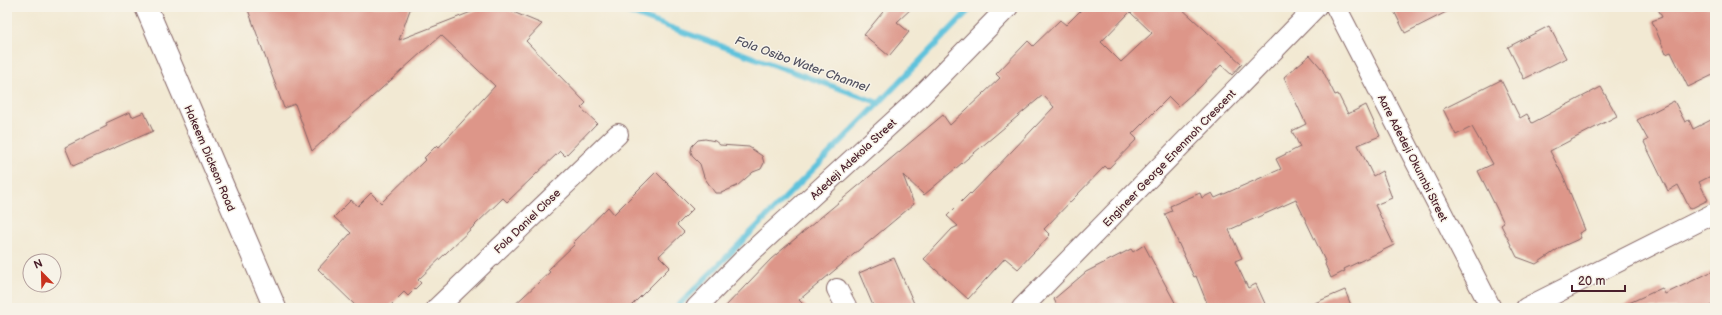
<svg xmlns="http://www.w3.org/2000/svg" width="1722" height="315" viewBox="0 0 1722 315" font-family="'Balsamiq Sans',sans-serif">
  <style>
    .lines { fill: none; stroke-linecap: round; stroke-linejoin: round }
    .stream { stroke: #5ec2dc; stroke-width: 5.5 }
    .building { fill: #dd9689; fill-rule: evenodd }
    .street-casing { stroke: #856666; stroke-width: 22 }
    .secondary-casing { stroke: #856666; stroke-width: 24 }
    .street { stroke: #fff; stroke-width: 20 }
    .secondary { stroke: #fff; stroke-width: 22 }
    .labels { text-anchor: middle; stroke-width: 3; stroke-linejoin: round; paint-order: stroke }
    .street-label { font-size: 11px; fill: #4a1f2b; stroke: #f7f3e8 }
    .water-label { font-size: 12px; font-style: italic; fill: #505060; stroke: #f7f3e8 }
  </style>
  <rect width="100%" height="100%" fill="#f7f3e8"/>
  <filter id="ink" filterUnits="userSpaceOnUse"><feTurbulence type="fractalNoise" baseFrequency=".025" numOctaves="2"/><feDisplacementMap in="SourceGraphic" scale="8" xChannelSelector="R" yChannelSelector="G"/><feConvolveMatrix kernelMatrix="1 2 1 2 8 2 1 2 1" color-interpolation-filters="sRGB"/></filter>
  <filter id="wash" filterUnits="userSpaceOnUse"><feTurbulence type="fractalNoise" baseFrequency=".012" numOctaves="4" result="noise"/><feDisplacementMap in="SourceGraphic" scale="16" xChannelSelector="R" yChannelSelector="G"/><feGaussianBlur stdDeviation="0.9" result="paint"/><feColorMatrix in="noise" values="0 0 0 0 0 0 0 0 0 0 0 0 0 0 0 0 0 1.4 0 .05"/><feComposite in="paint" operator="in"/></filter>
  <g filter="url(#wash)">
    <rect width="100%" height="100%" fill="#f2e9d3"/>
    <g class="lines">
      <g class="stream">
        <path d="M614 7 879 103 972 7"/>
        <path d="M676 308 879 103"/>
      </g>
    </g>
    <g id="blocks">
      <g class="building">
        <path d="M247 7H411L399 40 484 7H501L542 24 526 41 586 103 581 108 597 123 565 156 560 151 507 202 503 198 418 280 421 283 408 296 404 292 388 308H358L318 269 351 233 334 217 351 200 358 206 371 193 381 203 426 159 424 158 437 145 439 147 495 86 441 35 312 151 295 104 284 108Z"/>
        <path d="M887 7H913L897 22 909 32 889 56 864 35Z"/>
        <path d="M1084 7H1180L1242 64 1232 75 1221 65 1200 87 1178 106 1169 97 1132 134 1137 139 1108 169 1105 166 1044 229 1050 235 1018 269 1005 258 968 299 924 259 952 229 958 226 947 216 970 193 971 194 1054 107 1043 95 924 195 903 175 914 204 799 300 807 308H724L771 259 943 115 950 125 1000 78 996 74 1028 41 1033 46 1060 20 1066 25ZM1130 12 1152 33 1121 62 1101 42Z"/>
        <path d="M1392 7H1456L1405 33Z"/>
        <path d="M1657 7H1715V74L1688 87 1671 52 1666 54 1652 21 1662 17Z"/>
        <path d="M1549 26 1566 58 1524 79 1508 47Z"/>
        <path d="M1310 55 1322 69 1335 95 1338 94 1348 114 1366 105 1380 136 1358 145 1373 176 1382 171 1392 198 1375 205 1394 245 1344 269 1345 271 1331 278 1325 264 1326 263 1296 200 1229 230 1242 258 1235 261 1248 288 1256 284 1267 308H1209L1196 276 1194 277 1165 214 1172 211 1170 206 1200 193 1202 198 1212 193 1215 198 1281 169 1276 159 1300 147 1292 131 1306 124 1284 77Z"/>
        <path d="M1501 80 1520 118 1527 114 1532 123 1601 87 1617 116 1550 151 1565 180 1585 230 1579 233 1581 238 1561 247 1536 264 1517 257 1501 225 1504 223 1478 171 1493 164 1472 127 1456 135 1443 109Z"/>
        <path d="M1674 101 1685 122 1689 120 1693 129 1715 118V174L1699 182 1708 200 1690 209 1678 185 1668 191 1644 142 1648 140 1637 120Z"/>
        <path d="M130 112 132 117 144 112 153 131 73 166 65 147 107 126 106 123Z"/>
        <path d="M705 139 715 141 720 145 749 147 762 156 764 163 761 169 753 172 737 186 721 193H715L704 177 700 164 693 157 691 152 692 146 698 140Z"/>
        <path d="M656 172 693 209 677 225 684 232 659 256 670 267 629 308H511L550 272 548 270 575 244 573 243 608 207 614 214Z"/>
        <path d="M1144 245 1178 308H1058L1054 299 1086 272 1131 249 1133 252Z"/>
        <path d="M894 258 916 308H874L859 273Z"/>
        <path d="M1715 270V304L1706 308H1618L1662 288 1665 294Z"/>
        <path d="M1345 290 1352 308H1303Z"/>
      </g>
    </g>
  </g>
  <g filter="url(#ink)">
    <use href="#blocks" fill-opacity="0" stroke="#856666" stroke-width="1"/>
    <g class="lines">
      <g class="street-casing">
        <g id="street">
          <path d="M1336 7 1491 308"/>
          <path d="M837 289 847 308"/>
          <path d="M437 308 618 134"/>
          <path d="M696 308 749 254 918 99 1008 7"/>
          <path d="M1022 308 1316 7"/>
          <path d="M1526 308 1715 213"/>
        </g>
      </g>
      <g class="secondary-casing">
        <path id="secondary" d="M146 7 275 308"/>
      </g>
      <use href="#street" class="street"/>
      <use href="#secondary" class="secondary"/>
    </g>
  </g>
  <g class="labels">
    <g class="street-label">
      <text transform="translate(210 158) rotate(67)" y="4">Hakeem Dickson Road</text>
      <text transform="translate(1169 158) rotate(-46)" y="4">Engineer George Enenmoh Crescent</text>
      <text transform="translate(1413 158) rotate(63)" y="4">Aare Adedeji Okunnbi Street</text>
      <text transform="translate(853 159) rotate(-43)" y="4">Adedeji Adekola Street</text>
      <text transform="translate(527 221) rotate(-44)" y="4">Fola Daniel Close</text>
    </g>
    <g class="water-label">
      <text transform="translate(802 64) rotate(20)" y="4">Fola Osibo Water Channel</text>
    </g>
  </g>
  <rect width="1722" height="315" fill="none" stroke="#f7f3e8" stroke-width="24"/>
  <g transform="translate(42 273) rotate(337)"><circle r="19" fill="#f7f3e8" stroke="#b29e9c"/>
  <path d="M0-3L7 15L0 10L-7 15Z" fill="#c8321e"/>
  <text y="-6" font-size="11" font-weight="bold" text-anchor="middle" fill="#4a1f2b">N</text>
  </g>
  <path d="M1572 285v6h53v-6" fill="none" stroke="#4a1f2b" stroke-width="2"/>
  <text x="1578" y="285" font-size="12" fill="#4a1f2b" stroke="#f7f3e8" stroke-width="3" paint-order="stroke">20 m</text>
</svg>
